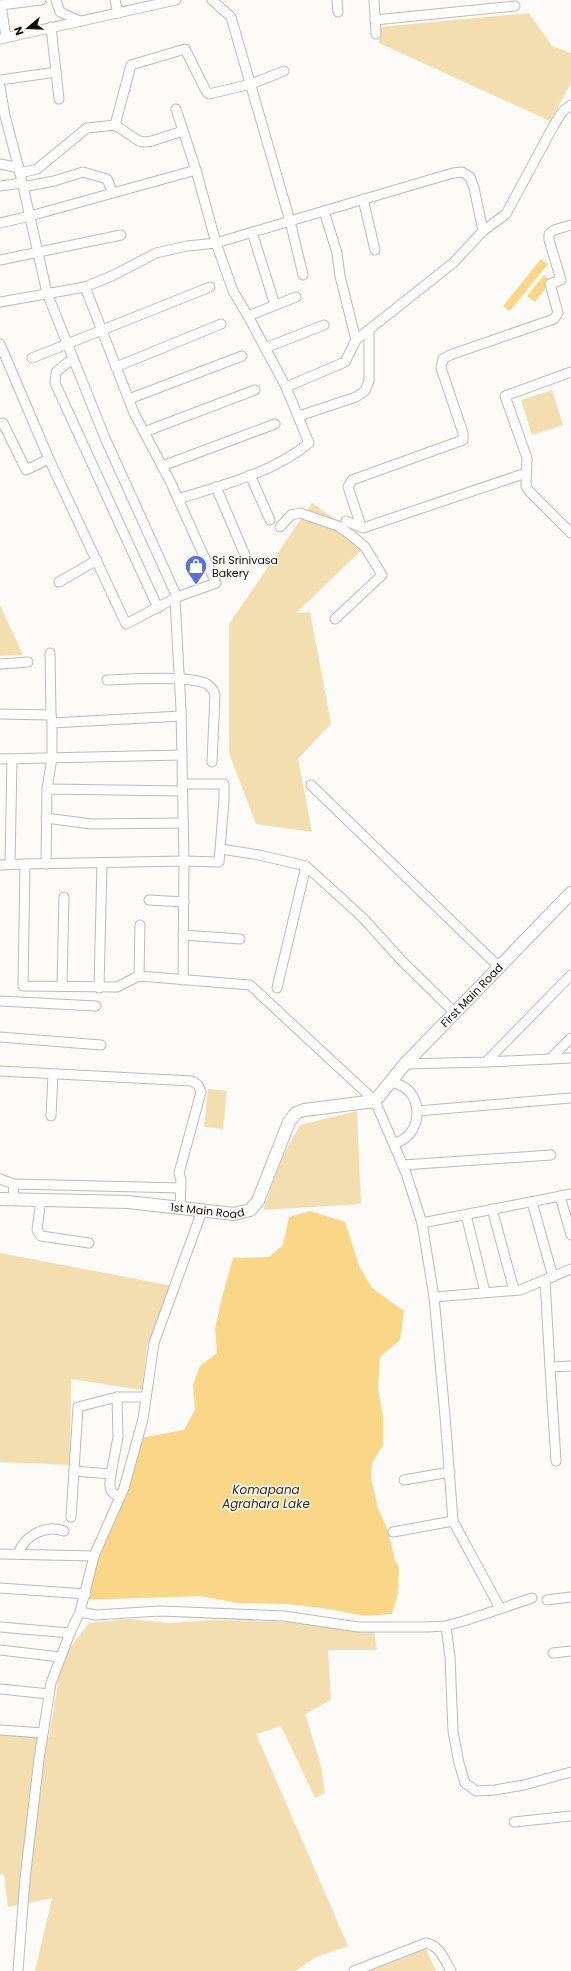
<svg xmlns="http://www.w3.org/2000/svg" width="571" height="1971" viewBox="0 0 571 1971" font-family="Poppins,sans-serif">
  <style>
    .green { fill: #f3deaf }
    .water { fill: #fad787 }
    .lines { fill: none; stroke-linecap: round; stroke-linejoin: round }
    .minor-casing { stroke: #bcbbb7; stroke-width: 11 }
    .tertiary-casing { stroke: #bcbbb7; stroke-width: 14 }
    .minor { stroke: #fff; stroke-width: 9 }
    .tertiary { stroke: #fff; stroke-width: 12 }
    .labels { text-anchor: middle; stroke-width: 3; stroke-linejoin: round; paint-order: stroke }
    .poi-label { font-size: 11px; fill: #0f0f0d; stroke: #fcfbf7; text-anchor: start }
    .street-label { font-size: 11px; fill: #0f0f0d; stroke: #fcfbf7 }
    .water-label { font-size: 12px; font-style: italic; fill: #382a06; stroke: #fcfbf7 }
  </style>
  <rect width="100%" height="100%" fill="#fcfbf7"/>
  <g class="green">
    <path d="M529 13 552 46 571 53V83L550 121 379 43V27Z"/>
    <path d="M552 390 563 425 532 435 521 400Z"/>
    <path d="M312 503 369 543 296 613 310 612 331 724 298 759 312 832 256 824 229 753V624Z"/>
    <path d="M0 605 23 655 0 656Z"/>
    <path d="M208 1089 227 1091 223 1129 204 1127Z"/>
    <path d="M357 1111 361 1204 263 1210 282 1158 300 1125Z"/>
    <path d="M0 1253 173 1286 147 1345 142 1390 71 1379 70 1465 0 1462Z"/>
    <path d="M129 1619 168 1623 214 1620 296 1622 374 1631 377 1650H328L331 1700 305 1714 321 1766 325 1793 315 1798 281 1726 256 1734 348 1946 316 1957 296 1971H35L52 1898 8 1907 4 1875 0 1874V1732L49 1737 62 1658 89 1623Z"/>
    <path d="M426 1949 436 1971H369Z"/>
  </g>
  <g class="water">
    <path d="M541 259 548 264 510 311 503 306Z"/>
    <path d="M544 275 551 281 535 302 527 296Z"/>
    <path d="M310 1211 345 1222 359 1266 372 1288 404 1311 400 1340 380 1357 378 1389 383 1417V1445L372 1463 371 1479 378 1508 388 1531 395 1560 399 1567 398 1593 392 1614 365 1616 329 1609 288 1604 238 1603 200 1596 79 1600 135 1439 184 1430 195 1410 193 1385 200 1366 217 1353 215 1329 222 1297 233 1258 269 1257 283 1245 289 1217Z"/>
  </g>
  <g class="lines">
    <g class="minor-casing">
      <g id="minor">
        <path d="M56 0 60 12 80 21"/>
        <path d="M115 0 118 13"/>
        <path d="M337 0 338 12"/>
        <path d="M374 0 376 34"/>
        <path d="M375 20 515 6"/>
        <path d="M6 37 1 5 41 0"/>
        <path d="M0 39 176 0"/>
        <path d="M56 72 59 99"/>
        <path d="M0 80 56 72 51 27"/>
        <path d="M0 87 5 116 20 173 47 293 105 438 177 597"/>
        <path d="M115 125 131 65 185 49 206 91 209 94 251 84 284 71"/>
        <path d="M0 164 19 168"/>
        <path d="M20 173 37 169 87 128 115 125 139 141 145 142 152 141 183 131"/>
        <path d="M0 186 22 183"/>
        <path d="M23 187 54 181 83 172 107 179 113 193"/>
        <path d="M363 199 375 250"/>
        <path d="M324 211 337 253 340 276 356 340"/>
        <path d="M0 223 30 216 196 170"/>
        <path d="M252 232 275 305"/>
        <path d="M0 260 121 235"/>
        <path d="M303 275 290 221 453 173 462 172 470 177 474 188 483 231"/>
        <path d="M85 287 114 275 156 253 187 246 216 243 196 170 176 109"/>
        <path d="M0 302 85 287 134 413 170 481 216 583 177 597 126 624 49 459 0 344"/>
        <path d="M248 316 296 297"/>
        <path d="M265 348 324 325"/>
        <path d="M32 358 210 287"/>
        <path d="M72 359 56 372 55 383 158 608"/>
        <path d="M116 367 221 324"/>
        <path d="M571 372 505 396 527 458 526 486 528 490 571 533"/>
        <path d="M286 387 345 362 356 340 453 263 483 231 506 214 554 125 562 112 571 105"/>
        <path d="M129 399 242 356"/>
        <path d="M299 416 356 397 365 391 369 381V330"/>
        <path d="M0 424 3 423 26 470 49 459"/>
        <path d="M144 432 255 390"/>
        <path d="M162 466 275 424"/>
        <path d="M250 475 270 520"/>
        <path d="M216 487 245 555"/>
        <path d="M178 499C223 485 273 473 309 443L286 387 248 316 233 291 216 243 290 221 231 17 212 0"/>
        <path d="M346 521 363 528 526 473"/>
        <path d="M361 526 348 487 352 480 463 440V433L441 368 443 359 450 355 554 319 558 313 550 284 561 280 549 240V234L554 230 571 225"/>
        <path d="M280 527 291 515 300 513 338 526 351 535 365 547 382 575 335 619"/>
        <path d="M59 582 97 560"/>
        <path d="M175 600 181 709 184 861 219 862 224 800V784H182"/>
        <path d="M50 653 51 715"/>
        <path d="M0 664 28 662"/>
        <path d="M107 680C129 679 190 675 207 684 211 686 213 690 215 694L212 762"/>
        <path d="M0 714 51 715 52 721"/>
        <path d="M0 759 182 755"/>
        <path d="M311 785 499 967"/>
        <path d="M47 789 182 791"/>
        <path d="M46 818 91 824 183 823"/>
        <path d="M221 849 259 855 306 866"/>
        <path d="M10 864 12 760"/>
        <path d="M25 864 184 861 183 980"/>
        <path d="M46 864 47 789 52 758V723L181 716"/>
        <path d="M0 865 25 864 23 986 117 987 139 976 250 985 375 1101 406 1173 422 1223 434 1297 445 1416 453 1521 500 1608"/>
        <path d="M149 900 184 902"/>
        <path d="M183 935 240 939"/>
        <path d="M139 976 140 925"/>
        <path d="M62 986 64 897"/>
        <path d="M99 988 102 863"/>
        <path d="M277 988 306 866 363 918 402 961 455 1013"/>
        <path d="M0 1001 96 1006"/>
        <path d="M0 1037 101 1045"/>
        <path d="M550 1059 571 1038"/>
        <path d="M486 1062 571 975"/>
        <path d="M405 1064 486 1062 571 1058"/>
        <path d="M0 1071 192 1081 198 1085 201 1092 179 1173 181 1180 180 1208"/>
        <path d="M391 1081C396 1084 404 1086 408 1090 425 1107 417 1139 394 1143"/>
        <path d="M417 1111 571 1098"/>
        <path d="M51 1116 53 1074"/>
        <path d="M403 1165 551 1155"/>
        <path d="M0 1179 14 1184"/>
        <path d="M560 1196 571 1235"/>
        <path d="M13 1199 14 1184 181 1188"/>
        <path d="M41 1199 37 1230 41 1236 89 1243"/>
        <path d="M532 1202 553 1277"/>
        <path d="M492 1209 514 1290"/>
        <path d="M466 1215 485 1292"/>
        <path d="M422 1223 571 1194"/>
        <path d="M545 1281 550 1367 571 1366"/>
        <path d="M434 1297 520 1290 571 1269"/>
        <path d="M550 1367 556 1461"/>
        <path d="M74 1471 111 1474 118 1437 117 1397"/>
        <path d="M111 1474C109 1485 108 1493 120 1497"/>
        <path d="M404 1480 450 1472"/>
        <path d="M71 1517 78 1407 117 1397H146"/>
        <path d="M393 1532 453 1521"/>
        <path d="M0 1554 94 1556 80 1612 70 1633 0 1627"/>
        <path d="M18 1554C24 1536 45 1524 64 1531"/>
        <path d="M94 1556 124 1488 143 1419 154 1343 202 1211"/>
        <path d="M0 1588 86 1594"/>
        <path d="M547 1600 571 1597"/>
        <path d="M80 1612 96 1615 160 1611 284 1616 358 1627H427L446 1626 467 1620 532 1598"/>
        <path d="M446 1626 450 1657 453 1731 459 1763 465 1783 476 1791 495 1790 524 1785 571 1772"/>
        <path d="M0 1650 60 1657"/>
        <path d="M553 1653 571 1651"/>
        <path d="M0 1689 49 1694"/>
        <path d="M0 1730 43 1733"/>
        <path d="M514 1822 571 1816"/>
        <path d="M18 1971 25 1879 39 1759 51 1683 70 1633"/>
        <path d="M354 1971 426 1943C440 1946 444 1959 451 1971"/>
      </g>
    </g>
    <g class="tertiary-casing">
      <g id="tertiary">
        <path id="s1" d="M0 1199 128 1202 234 1214 250 1210 258 1201 289 1122 296 1113 304 1110 375 1101 405 1064 571 893"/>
      </g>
    </g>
    <use href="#minor" class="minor"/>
    <use href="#tertiary" class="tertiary"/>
  </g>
  <defs>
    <g id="shop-pin" transform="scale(1.15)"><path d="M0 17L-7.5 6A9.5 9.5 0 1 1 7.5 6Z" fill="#566fe5" stroke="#fcfbf7"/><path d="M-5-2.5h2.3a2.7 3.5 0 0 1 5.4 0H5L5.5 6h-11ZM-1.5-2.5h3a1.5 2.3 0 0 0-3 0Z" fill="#fff"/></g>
  </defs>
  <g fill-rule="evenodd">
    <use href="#shop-pin" x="196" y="566"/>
  </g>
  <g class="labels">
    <g class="poi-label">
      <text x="212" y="564">Sri Srinivasa<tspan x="212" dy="13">Bakery</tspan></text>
    </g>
    <g class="street-label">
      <text dy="4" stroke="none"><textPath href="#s1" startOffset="583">First Main Road</textPath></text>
      <text dy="4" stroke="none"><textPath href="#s1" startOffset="208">1st Main Road</textPath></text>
    </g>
    <g class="water-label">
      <text x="266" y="1494">Komapana<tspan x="266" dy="14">Agrahara Lake</tspan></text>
    </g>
  </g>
  <g transform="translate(28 28) rotate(251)" stroke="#fcfbf7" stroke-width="3" paint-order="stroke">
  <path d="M0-3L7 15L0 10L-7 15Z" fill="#0f0f0d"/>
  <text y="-6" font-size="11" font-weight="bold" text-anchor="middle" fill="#0f0f0d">N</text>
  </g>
</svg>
